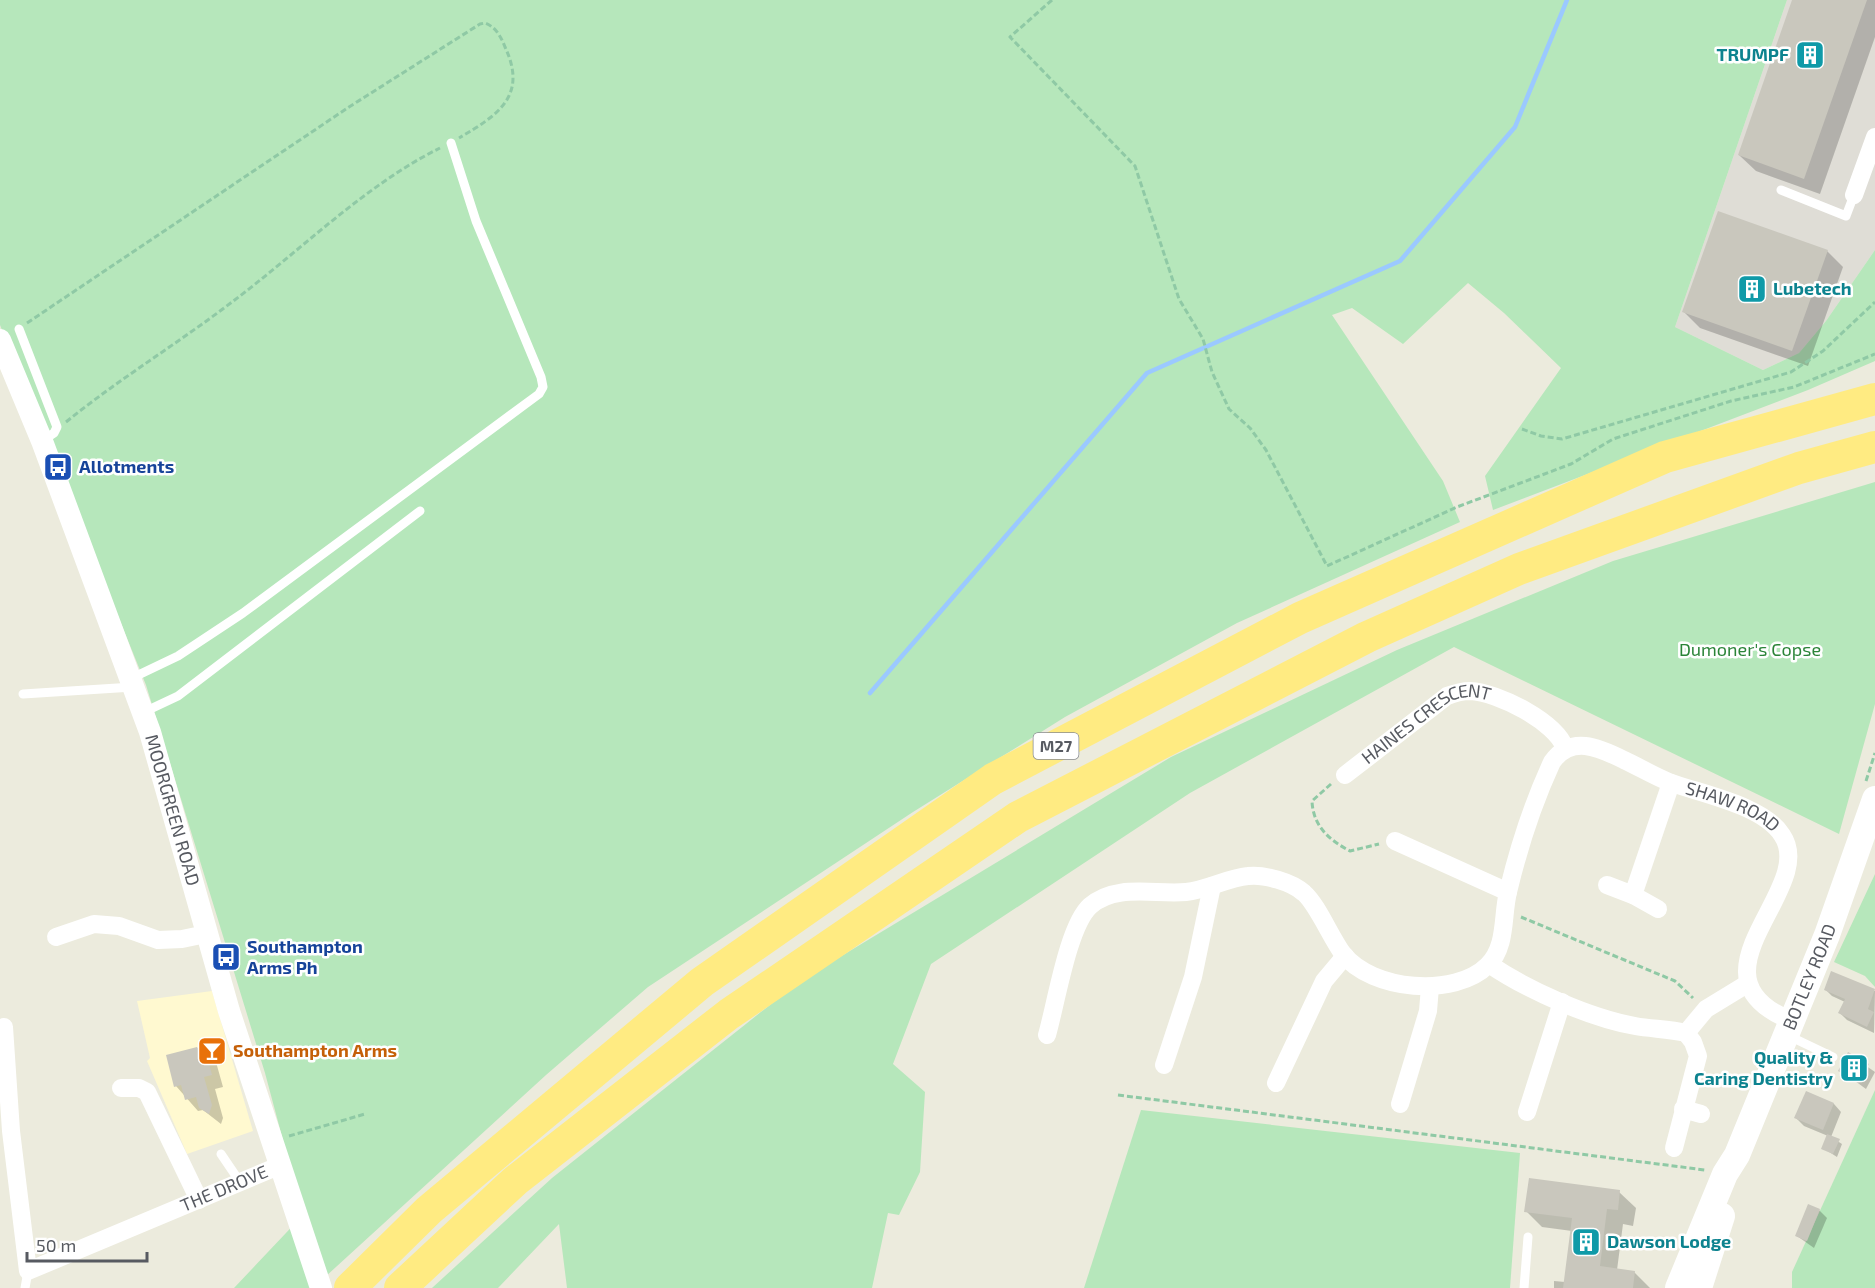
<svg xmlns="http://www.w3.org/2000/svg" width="1875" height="1288" viewBox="0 0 1875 1288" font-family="'Exo 2',sans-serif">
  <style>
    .commercial { fill: #fff9d0 }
    .industrial { fill: #dfddd6 }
    .green { fill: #b6e7bb }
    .shadow { fill: #0003 }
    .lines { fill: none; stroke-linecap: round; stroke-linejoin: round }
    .stream { stroke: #9bc9ff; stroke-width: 4.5 }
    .building { fill: #c9c7bd }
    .path { stroke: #8fc9a5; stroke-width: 3; stroke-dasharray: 6 3; stroke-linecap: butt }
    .service { stroke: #fff; stroke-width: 9 }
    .minor { stroke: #fff; stroke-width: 18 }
    .tertiary { stroke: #fff; stroke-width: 22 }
    .secondary { stroke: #fff; stroke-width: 26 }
    .motorway { stroke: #ffeb82; stroke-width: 32 }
    .labels { text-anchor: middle; stroke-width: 5; stroke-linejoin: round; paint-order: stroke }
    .shield { fill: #fff; stroke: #898c90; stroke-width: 1.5 }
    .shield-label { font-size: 16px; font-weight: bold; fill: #575a61 }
    .culture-label { font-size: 18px; font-weight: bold; fill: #0d838f; stroke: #fff; text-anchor: end }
    .transit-label { font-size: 18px; font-weight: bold; fill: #164399; stroke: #fff; text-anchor: start }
    .park-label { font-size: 18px; fill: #2b8438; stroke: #fff }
    .street-label { font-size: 18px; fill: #575a61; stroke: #fff }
    .food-label { font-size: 18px; font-weight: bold; fill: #c56008; stroke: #fff; text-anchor: start }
  </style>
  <rect width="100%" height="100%" fill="#ecebdd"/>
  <path class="commercial" d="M212 991 253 1131 187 1154 147 1061 150 1058 137 1001Z"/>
  <path class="industrial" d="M1787 0H1875V250L1826 321 1799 353 1763 370 1675 327Z"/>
  <g class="green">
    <path d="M0 0H1787L1675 327 1763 370 1799 353 1826 321 1875 250V361L1808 390 1493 510 1485 476 1561 368 1504 313 1468 283 1403 344 1352 308 1332 315 1443 481 1460 522 1237 623 1065 717 913 812 648 987 546 1075 313 1288H234L303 1215 265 1073 146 685 0 325Z"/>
    <path d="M1875 482V704L1839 834 1454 647 1190 793 931 964 893 1064 925 1092 920 1172 899 1215 888 1213 872 1288H567L559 1224 498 1288H432L552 1178 800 981 1171 757 1397 650 1613 561Z"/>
    <path d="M1875 874V987L1865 976 1834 962Z"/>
    <path d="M1875 1090V1288H1792V1272Z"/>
    <path d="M1141 1110 1520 1153 1510 1288H1084Z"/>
  </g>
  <g class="shadow">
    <path d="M1794 0H1875V37L1820 194 1756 171 1739 155Z"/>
    <path d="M1827 251 1843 267 1808 366 1700 328 1684 312Z"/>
    <path d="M1832 973 1875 991 1874 1033 1847 1020 1840 1013 1845 1002 1832 996 1825 989Z"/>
    <path d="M204 1050 216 1062 223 1087 215 1089 223 1118 221 1124 203 1110 198 1111 176 1086 199 1051Z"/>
    <path d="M1849 1054 1875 1072 1866 1089 1840 1070Z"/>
    <path d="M1807 1093 1834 1104 1841 1112 1831 1137 1842 1144 1837 1157 1823 1148 1828 1136 1804 1126 1796 1118Z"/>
    <path d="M1619 1192 1636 1208 1633 1226 1623 1224 1617 1270 1634 1272 1650 1288H1554V1281L1565 1282 1572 1231 1542 1227 1526 1211Z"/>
    <path d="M1819 1210 1827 1218 1814 1248 1797 1236Z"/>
  </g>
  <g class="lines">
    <path class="stream" d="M870 693 1147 373 1400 261 1515 127 1567 0"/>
  </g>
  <g class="building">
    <path d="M1792 0H1867L1804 179 1738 155Z"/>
    <path d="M1718 211 1828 250 1792 351 1682 312Z"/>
    <path d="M1831 971 1875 989 1868 1009 1874 1012 1867 1027 1838 1013 1845 999 1824 990Z"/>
    <path d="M197 1047 199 1050 205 1048 212 1075 204 1077 212 1105 209 1114 199 1108 196 1097 185 1100 181 1085 174 1087 166 1055Z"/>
    <path d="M1848 1052 1869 1064 1858 1083 1838 1071Z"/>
    <path d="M1806 1091 1834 1103 1823 1130 1794 1118Z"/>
    <path d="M1827 1134 1840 1139 1833 1154 1821 1149Z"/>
    <path d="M1529 1178 1620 1190 1618 1210 1607 1209 1600 1266 1635 1271 1633 1288H1563L1572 1218 1524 1212Z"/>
    <path d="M1808 1204 1820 1209 1807 1241 1795 1236Z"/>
  </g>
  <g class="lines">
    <g class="path">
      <path d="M1052 0 1010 37 1135 166 1179 299 1203 339 1212 372 1229 409 1250 428 1266 450 1327 566 1457 507 1571 464 1613 439 1731 401 1794 387 1875 354"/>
      <path d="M27 323 349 107 480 24 485 23C496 27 501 37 505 47 528 96 498 115 459 138"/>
      <path d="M66 422C119 379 177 344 232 302 299 252 365 185 440 148"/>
      <path d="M1522 429 1541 436 1562 439 1791 372 1823 351 1875 302"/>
      <path d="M1866 781 1875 753"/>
      <path d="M1331 784 1312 801C1313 826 1329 840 1350 851L1379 844"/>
      <path d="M1521 917 1675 981 1693 998"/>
      <path d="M1118 1095 1705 1170"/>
      <path d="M289 1136 365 1114"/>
    </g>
    <g class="service">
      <path d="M1781 190 1846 216 1854 195"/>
      <path d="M19 329 57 427 54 433 42 441"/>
      <path d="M132 678 178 656 243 613 539 394 543 387 541 377 476 221 451 143"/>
      <path d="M23 694 133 687"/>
      <path d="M144 712 178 696 420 511"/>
      <path d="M1789 1036 1833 1057"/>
      <path d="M221 1154 240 1182"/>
      <path d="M25 1288 28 1271"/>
      <path d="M1524 1288 1528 1237"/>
    </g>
    <g class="minor">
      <path d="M1854 195 1875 137"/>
      <path id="s1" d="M1345 775 1447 696C1455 693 1462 691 1470 691 1498 692 1556 722 1565 748"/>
      <path d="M1395 841 1508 892"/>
      <path d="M1607 885 1633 895 1671 783"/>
      <path d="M1633 895 1658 909"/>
      <path d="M56 937 94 924 119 926 158 940 182 939 206 934"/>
      <path d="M1489 964C1527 990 1590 1018 1635 1026 1652 1029 1669 1029 1686 1033"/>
      <path id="s2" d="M4 1027 11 1131 28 1271 281 1165"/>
      <path d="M1686 1033 1706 1009 1747 984"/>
      <path id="s3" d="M1047 1035C1056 1004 1068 926 1090 906 1116 883 1155 895 1186 892 1207 890 1227 878 1248 876 1264 874 1292 882 1304 893 1317 904 1331 938 1343 954 1372 991 1455 998 1488 965 1507 946 1502 916 1508 892 1518 850 1534 801 1552 762 1571 735 1598 747 1624 760 1639 767 1654 776 1669 782 1701 794 1763 805 1782 835 1819 889 1679 976 1792 1021"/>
      <path d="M1164 1065 1193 977 1212 886"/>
      <path d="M1276 1083 1324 981 1345 956"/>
      <path d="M121 1088H139L147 1092 199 1200"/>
      <path d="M1400 1104 1428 1011 1430 987"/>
      <path d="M1683 1109 1701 1114"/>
      <path d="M1527 1112 1562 1002"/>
      <path d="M1674 1148 1698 1056 1693 1042 1686 1033"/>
    </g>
    <path class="tertiary" id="s4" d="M0 340 42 441 150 732 229 1011 321 1288"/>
    <g class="secondary">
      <path id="s5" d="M1678 1288 1725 1174 1737 1155 1827 935 1875 799"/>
      <path d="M1699 1288 1722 1216"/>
    </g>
    <g class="motorway">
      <path d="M350 1288 429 1210 702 982 993 779 1300 618 1665 457 1875 399"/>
      <path d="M400 1288 515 1181 729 1014 1018 817 1367 637 1519 569 1799 468 1875 447"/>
    </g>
  </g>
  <defs>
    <g id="building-square" transform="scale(1.5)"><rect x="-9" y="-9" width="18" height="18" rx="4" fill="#0f9aa8" stroke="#fff"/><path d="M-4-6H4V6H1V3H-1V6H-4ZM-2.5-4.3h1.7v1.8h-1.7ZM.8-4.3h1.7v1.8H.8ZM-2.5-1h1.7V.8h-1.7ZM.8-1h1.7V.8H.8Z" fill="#fff"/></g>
    <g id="bus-square" transform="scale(1.5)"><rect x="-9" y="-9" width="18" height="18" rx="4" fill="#1a4fb4" stroke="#fff"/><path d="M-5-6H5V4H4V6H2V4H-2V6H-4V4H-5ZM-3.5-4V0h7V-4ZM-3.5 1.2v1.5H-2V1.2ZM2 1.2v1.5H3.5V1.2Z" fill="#fff"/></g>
    <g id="bar-square" transform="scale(1.5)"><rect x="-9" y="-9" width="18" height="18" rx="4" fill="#e8710a" stroke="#fff"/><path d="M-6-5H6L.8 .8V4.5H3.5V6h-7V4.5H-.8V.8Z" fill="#fff"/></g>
  </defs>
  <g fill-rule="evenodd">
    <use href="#building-square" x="1810" y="55"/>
    <use href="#building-square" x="1752" y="289"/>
    <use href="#bus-square" x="58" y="467"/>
    <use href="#bus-square" x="226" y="957"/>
    <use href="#bar-square" x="212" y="1051"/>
    <use href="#building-square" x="1854" y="1068"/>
    <use href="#building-square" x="1586" y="1242"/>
  </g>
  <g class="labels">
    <rect class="shield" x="1033.5" y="733" width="45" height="26" rx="4.5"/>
    <g class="shield-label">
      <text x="1056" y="752">M27</text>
    </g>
    <g class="culture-label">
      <text x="1789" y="61">TRUMPF</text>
      <text x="1773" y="295" text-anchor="start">Lubetech</text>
      <text x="1833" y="1064">Quality &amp;<tspan x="1833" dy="21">Caring Dentistry</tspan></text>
      <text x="1607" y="1248" text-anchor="start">Dawson Lodge</text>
    </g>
    <g class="transit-label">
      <text x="79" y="473">Allotments</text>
      <text x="247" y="953">Southampton<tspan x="247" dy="21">Arms Ph</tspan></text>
    </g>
    <g class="park-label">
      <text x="1750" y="656">Dumoner's Copse</text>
    </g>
    <g class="street-label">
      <text dy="6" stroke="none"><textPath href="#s1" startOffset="99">HAINES CRESCENT</textPath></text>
      <text dy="6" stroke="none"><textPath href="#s4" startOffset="501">MOORGREEN ROAD</textPath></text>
      <text dy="6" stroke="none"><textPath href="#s3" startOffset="1005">SHAW ROAD</textPath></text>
      <text dy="6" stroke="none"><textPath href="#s5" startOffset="338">BOTLEY ROAD</textPath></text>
      <text dy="6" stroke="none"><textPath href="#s2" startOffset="458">THE DROVE</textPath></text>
    </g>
    <g class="food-label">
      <text x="233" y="1057">Southampton Arms</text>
    </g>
  </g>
  <path d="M27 1252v9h120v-9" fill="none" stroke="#575a61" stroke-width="3"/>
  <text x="36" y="1252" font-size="18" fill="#575a61" stroke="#ffffff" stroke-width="4.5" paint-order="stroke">50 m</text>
</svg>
